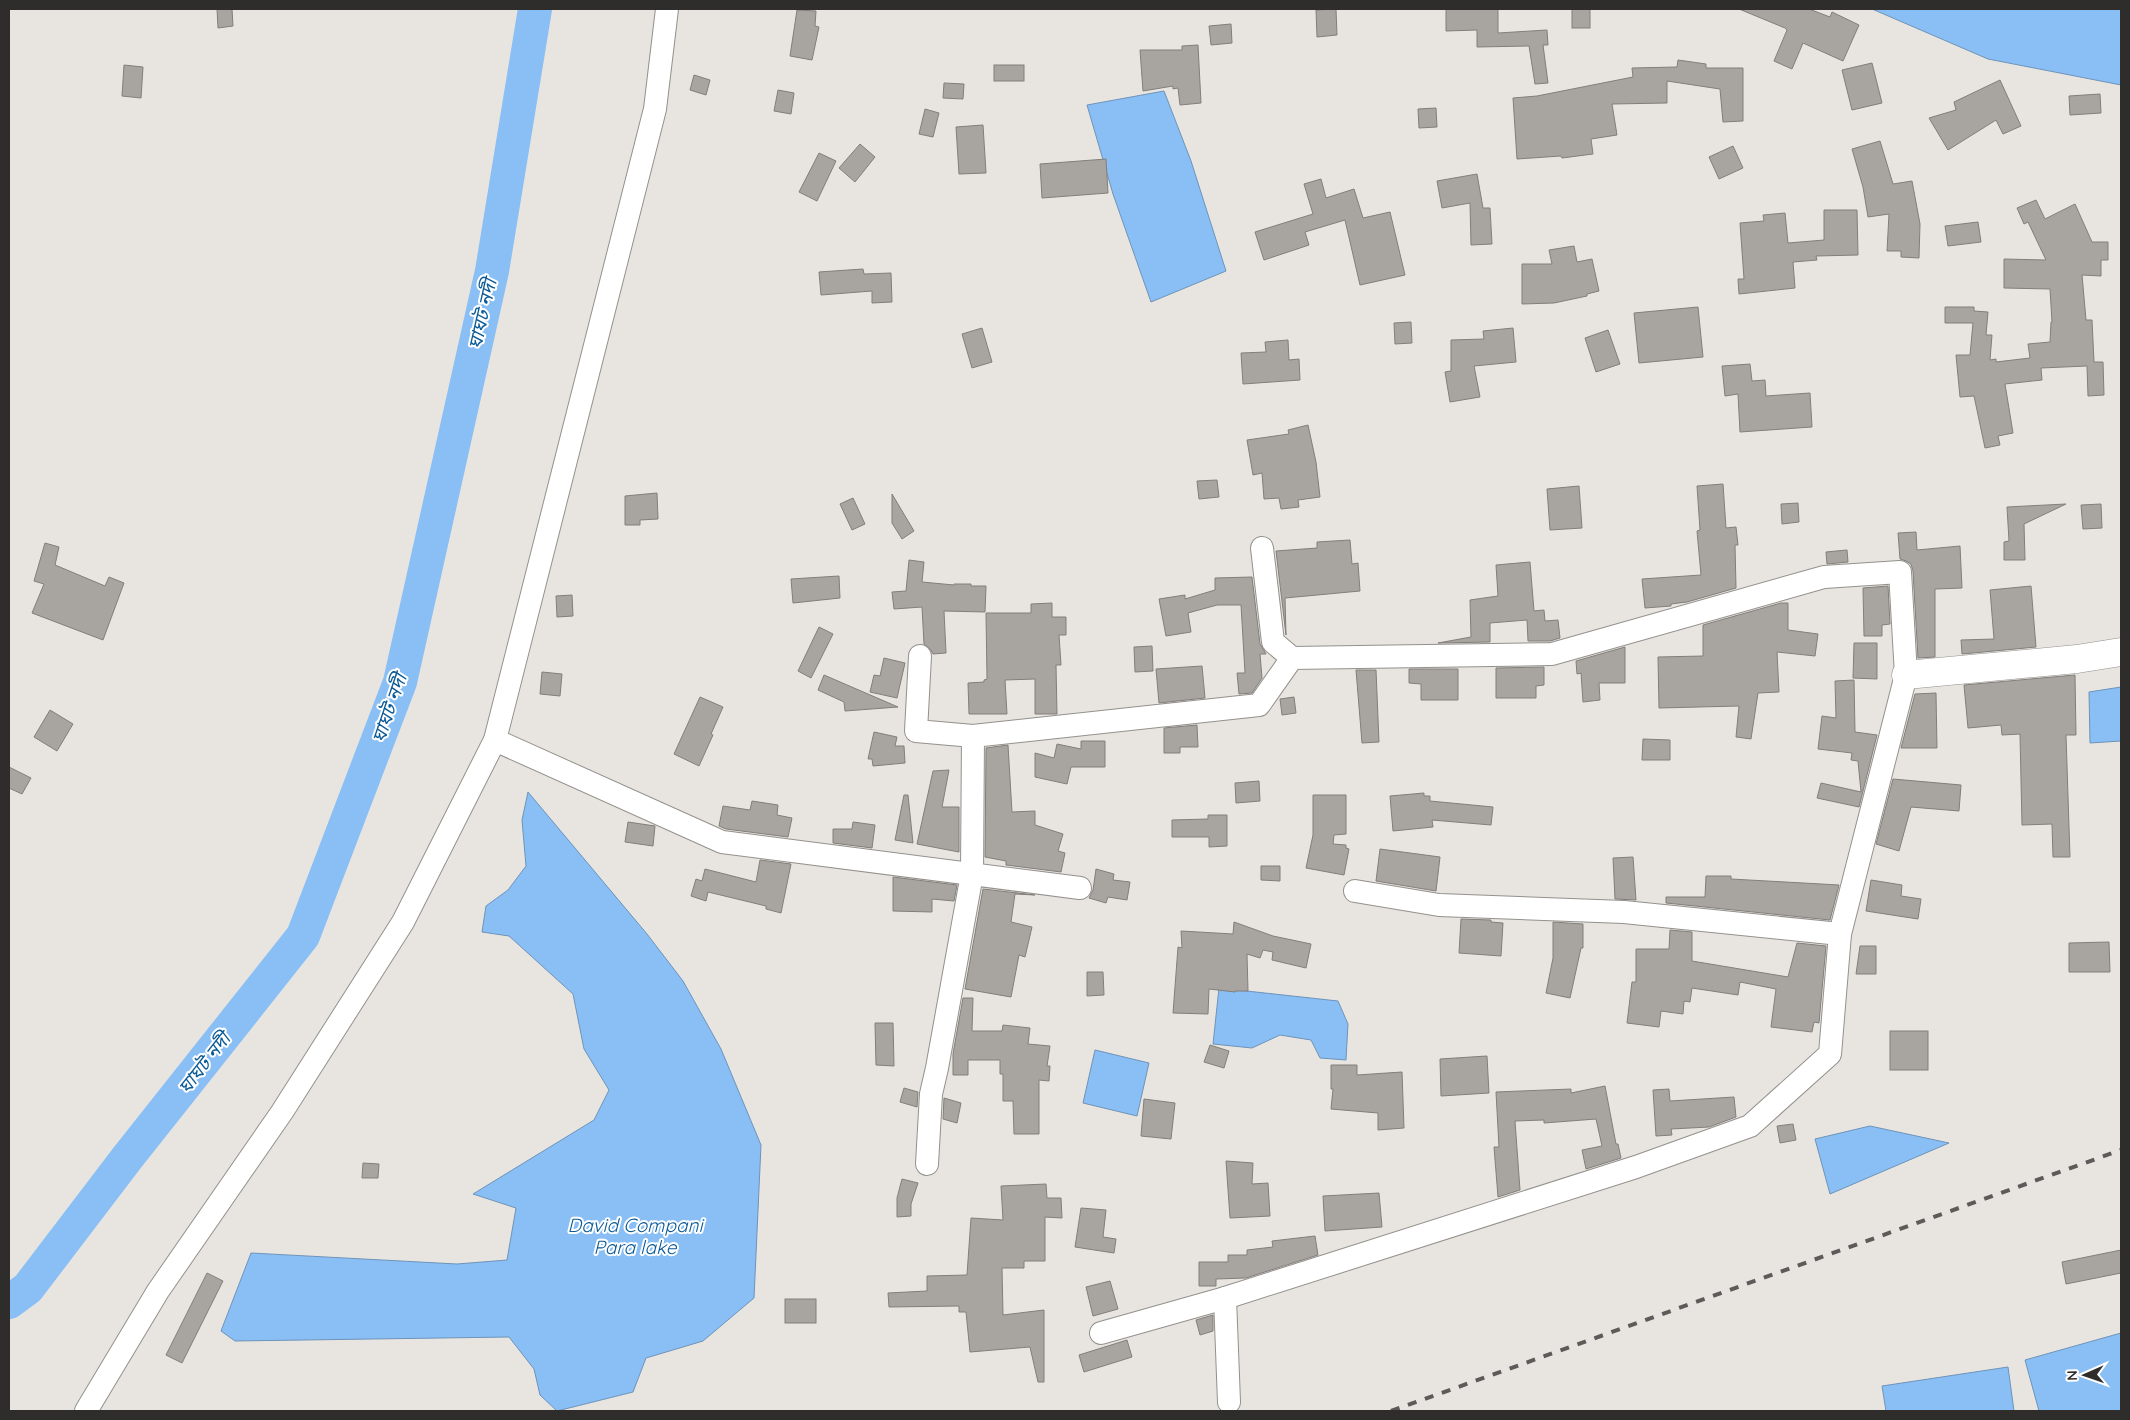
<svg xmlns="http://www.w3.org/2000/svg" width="2130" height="1420" viewBox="0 0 2130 1420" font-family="Quicksand,'Noto Sans Bengali',sans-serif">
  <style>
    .water { fill: #89bff5; stroke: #6e93b9 }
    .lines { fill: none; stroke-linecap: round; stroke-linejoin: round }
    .river { stroke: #89bff5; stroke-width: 34 }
    .building { fill: #a8a5a0; stroke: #827f7b }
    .minor-casing { stroke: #94918d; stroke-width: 24 }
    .tertiary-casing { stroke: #94918d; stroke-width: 29 }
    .minor { stroke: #fff; stroke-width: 22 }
    .tertiary { stroke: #fff; stroke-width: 28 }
    .rail { stroke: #5d5b59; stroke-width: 4; stroke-dasharray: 9 9; stroke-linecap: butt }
    .labels { text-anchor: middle; stroke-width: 4; stroke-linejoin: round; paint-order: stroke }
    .water-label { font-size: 19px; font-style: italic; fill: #0a5a96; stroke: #fff }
  </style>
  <rect width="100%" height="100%" fill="#e8e5e0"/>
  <g class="water">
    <path d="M1872 9H2121V85L1988 59Z"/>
    <path d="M1164 91 1191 161 1226 271 1151 302 1113 194 1087 105Z"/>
    <path d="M2121 687V741L2090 743 2089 692Z"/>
    <path d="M528 792 647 934 683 981 721 1049 761 1145 754 1298 703 1341 646 1358 633 1392 557 1411 540 1395 534 1369 509 1337 235 1341 221 1331 251 1253 457 1264 507 1260 516 1208 473 1194 594 1120 609 1090 584 1049 573 994 509 936 482 932 486 906 508 890 526 866 522 820Z"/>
    <path d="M1219 988 1338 1001 1348 1024 1346 1060 1320 1058 1311 1040 1280 1035 1252 1048 1213 1044Z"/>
    <path d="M1095 1050 1149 1063 1137 1116 1083 1103Z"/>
    <path d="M1870 1126 1949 1143 1830 1194 1815 1139Z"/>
    <path d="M2121 1333V1411H2039L2025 1360Z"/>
    <path d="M2008 1367 2014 1411H1886L1882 1386Z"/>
  </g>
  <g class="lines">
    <path class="river" d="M9 1302 28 1288 127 1158 303 936 400 682 492 271 535 9"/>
  </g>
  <g class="building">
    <path d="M217 9H232L233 26 218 28Z"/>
    <path d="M1336 9 1337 35 1317 37 1316 10Z"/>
    <path d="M1446 9H1498V33L1547 30 1548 45H1543L1548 83 1535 84 1529 46 1477 47V30L1446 31Z"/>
    <rect x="1572" y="9" width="18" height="19"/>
    <path d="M1739 9H1809L1830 17 1832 12 1859 25 1843 61 1803 43 1792 69 1774 61 1787 30 1785 28Z"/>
    <path d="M797 10 816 11 815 26 819 27 812 60 790 56Z"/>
    <path d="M1231 24 1232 43 1211 45 1209 26Z"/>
    <path d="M1198 45 1201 103 1180 105 1178 88 1173 89V86L1143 91 1140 50H1182V46Z"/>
    <path d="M1678 60 1706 64V68H1743V121L1723 122 1720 89 1667 81V103L1612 104 1617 135 1591 139 1593 154 1562 158 1561 156 1517 159 1513 98 1537 96 1633 77 1632 68 1677 67Z"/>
    <path d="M1872 63 1882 103 1852 110 1842 70Z"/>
    <path d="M124 65 143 67 141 98 122 96Z"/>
    <rect x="994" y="65" width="30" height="16"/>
    <path d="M694 75 710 80 706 95 690 90Z"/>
    <path d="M2000 80 2021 126 2003 134 1996 120 1948 150 1929 118 1956 110 1954 102Z"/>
    <path d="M944 83 964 84 963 99 943 98Z"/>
    <path d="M778 90 794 93 791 114 774 111Z"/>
    <path d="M2100 94 2101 113 2070 115 2069 96Z"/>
    <path d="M1436 108 1437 127 1419 128 1418 109Z"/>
    <path d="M925 109 939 113 933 137 919 134Z"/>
    <path d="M983 125 986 173 959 174 956 127Z"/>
    <path d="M1880 141 1893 184 1912 181 1920 224 1919 258 1901 257V251H1887L1889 214 1868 217 1863 187 1852 149Z"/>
    <path d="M860 144 875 157 855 182 839 168Z"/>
    <path d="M1733 146 1743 168 1719 179 1709 157Z"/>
    <path d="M819 153 836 161 817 201 799 192Z"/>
    <path d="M1106 159 1108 193 1042 198 1040 164Z"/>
    <path d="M1477 174 1483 208H1490L1492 244 1471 245 1470 203 1442 208 1437 181Z"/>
    <path d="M1321 179 1326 198 1354 189 1363 218 1390 212 1405 275 1360 285 1345 220 1305 232 1309 245 1264 260 1255 232 1313 214 1304 184Z"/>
    <path d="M2036 200 2045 219 2075 204 2092 242H2108V260H2101V276L2082 275 2086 320H2092L2094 362H2103L2104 395 2088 396 2087 366 2041 368 2042 380 2005 384 2013 433 1998 436 2000 445 1985 448 1974 396 1960 397 1956 355H1970L1973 323H1945V307H1974V311L1988 312 1986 335H1992L1990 360 1996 359V362L2030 358 2028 344 2050 342 2051 322H2052L2050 289 2004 288V259L2046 260 2028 222 2024 224 2017 208Z"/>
    <path d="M1824 210H1857L1858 255 1816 256 1817 260 1793 262 1795 288 1739 294 1738 279H1744L1740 223 1764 221 1763 215 1785 213 1788 243 1824 240Z"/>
    <path d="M1978 222 1981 242 1948 246 1945 226Z"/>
    <path d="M1574 246 1577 262 1592 259 1599 291 1587 294V296L1554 303 1522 304V264H1552L1549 250Z"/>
    <path d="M863 269 864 274 891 273 892 302 872 303V291L821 295 819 272Z"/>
    <path d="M1698 307 1703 357 1639 363 1634 313Z"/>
    <path d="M1411 322 1412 343 1395 344 1394 323Z"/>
    <path d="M982 328 992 362 972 368 962 334Z"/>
    <path d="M1513 328 1516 362 1474 366 1480 397 1450 402 1445 372 1451 371V340L1484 339 1483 331Z"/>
    <path d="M1608 330 1620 364 1596 372 1585 338Z"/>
    <path d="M1288 340 1289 360 1299 359 1300 380 1243 384 1241 353 1266 352 1265 342Z"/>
    <path d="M1750 364 1752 381 1765 380 1766 396 1810 393 1812 427 1740 432 1738 394 1725 396 1722 366Z"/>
    <path d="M1308 425 1316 462 1320 497 1298 500 1299 507 1281 509 1279 498 1264 499 1262 473 1253 475 1247 440 1289 434 1288 430Z"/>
    <path d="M1217 480 1219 497 1199 499 1197 481Z"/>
    <path d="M1723 484 1726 528 1736 527 1738 545H1735L1736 588 1687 602 1671 604V606L1645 608 1642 579 1701 575 1697 531 1700 530 1697 486Z"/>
    <path d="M1579 486 1582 528 1550 530 1547 489Z"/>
    <path d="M657 493 658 519 640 520V525H625V496Z"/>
    <path d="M892 494 914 531 902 539 892 523Z"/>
    <path d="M853 498 865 524 852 530 840 504Z"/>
    <path d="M1798 503 1799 522 1782 524 1781 504Z"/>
    <path d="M2066 504 2024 524 2025 560H2004V542L2009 541 2007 507Z"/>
    <path d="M2101 504 2102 528 2083 529 2081 505Z"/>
    <path d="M1916 532 1917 550 1960 546 1962 588 1935 589V657L1918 658 1913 571 1911 564 1906 561 1900 559 1898 533Z"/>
    <path d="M1350 540 1352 564 1358 563 1360 591 1285 598 1286 635 1276 551 1317 548V542Z"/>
    <path d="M45 543 59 547 55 565 105 586 109 577 124 583 103 640 32 613 44 584 34 581Z"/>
    <path d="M1847 550 1848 562 1827 564 1826 552Z"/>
    <path d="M909 560 924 562 922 582 954 585V584H971V586H986L985 612 944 611 946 653 933 654 931 650 924 644 922 607 894 609 892 592 906 591Z"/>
    <path d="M1530 562 1534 611 1544 610 1545 621 1558 620 1560 638 1550 641H1528L1527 620 1490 623V642L1438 643 1471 637 1470 600 1498 596 1496 565Z"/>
    <path d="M839 576 840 598 793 603 791 579Z"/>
    <path d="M1252 577 1260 644 1266 654H1260L1262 678 1252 693 1239 694 1237 673H1245L1241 605H1217L1188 613 1191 632 1166 636 1159 599 1185 595V599L1215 590V578Z"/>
    <path d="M1888 586 1890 624 1882 625V636H1864L1863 588Z"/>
    <path d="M2031 586 2036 647 1962 654 1961 640 1994 639 1990 590Z"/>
    <path d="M572 595 573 616 557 617 556 596Z"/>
    <path d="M1052 603V617H1066V635H1059L1061 665H1056L1057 714H1035V679L1005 680 1007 714H969L968 683 984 682V680L987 679 986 613H1031V604Z"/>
    <path d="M1781 603H1788V630L1818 634 1815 656 1777 652 1779 692 1758 693 1751 739 1736 737 1739 706 1659 708 1658 657 1703 656V625Z"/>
    <path d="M819 627 833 634 811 678 798 671Z"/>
    <path d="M1854 643H1877V679L1853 678Z"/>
    <path d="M1152 646 1153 671 1135 672 1134 647Z"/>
    <path d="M1625 647V683H1599L1600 700 1583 702 1581 673 1577 674 1576 661Z"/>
    <path d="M884 658 905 663 897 698 870 692 874 675 880 676Z"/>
    <path d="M1202 666 1205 698 1159 703 1156 669Z"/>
    <path d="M1544 667V685L1536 686V698H1496V668Z"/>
    <path d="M1409 669H1458V700H1421V684L1409 683Z"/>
    <path d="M1356 670H1376L1379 742 1362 743Z"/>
    <path d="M542 672 562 674 560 696 540 694Z"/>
    <path d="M824 675 898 707 845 711 844 702 818 690Z"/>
    <path d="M2075 675 2076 735H2066L2070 857H2053L2052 824 2022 825 2020 734 2002 735 2001 725 1968 728 1964 685Z"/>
    <path d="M1854 680 1855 732 1877 735 1859 807 1817 798 1821 783 1861 792 1858 761 1851 760 1852 753 1818 749 1822 716 1836 718 1835 681Z"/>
    <path d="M1936 693 1937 748H1901L1915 694Z"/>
    <path d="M700 697 723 707 711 734 713 735 699 766 674 754Z"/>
    <path d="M1294 697 1296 713 1282 715 1280 699Z"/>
    <path d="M50 710 73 724 57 751 34 737Z"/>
    <path d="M1197 725 1198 747H1180V753H1164V728Z"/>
    <path d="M874 732 897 737 895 746H904L905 763 873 766 872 759H868Z"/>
    <path d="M1643 739 1670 740V760H1642Z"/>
    <path d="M1081 741H1105V767H1071L1067 784 1035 777V753L1054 758 1057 744 1081 749Z"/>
    <path d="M1008 745 1012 812 1035 811V825L1063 834 1058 851 1065 853 1061 872 1006 865V861L985 857 986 748Z"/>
    <path d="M9 767 31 778 22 794 9 788Z"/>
    <path d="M949 770 942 807H959V852L917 844 933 771Z"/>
    <path d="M1893 779 1961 785 1959 811 1911 807 1899 851 1876 844Z"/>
    <path d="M1259 781 1260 801 1236 803 1235 783Z"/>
    <path d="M1424 793V796H1430V801L1493 807 1491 825 1432 820 1433 827 1393 831 1390 796Z"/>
    <path d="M904 795H908L913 843 895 840Z"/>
    <path d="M1313 795H1346V834L1334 835 1333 844 1346 845V848L1349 849 1344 875 1306 868 1313 835Z"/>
    <path d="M752 801 778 805 777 815 792 818 788 837 726 829 719 826 723 806 750 810Z"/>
    <path d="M1208 815H1227V846L1209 847V837H1172V820L1208 819Z"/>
    <path d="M628 822 655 826 653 846 625 842Z"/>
    <path d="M853 822 875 825 872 848 833 843V829H852Z"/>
    <path d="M1380 849 1440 857 1436 891 1376 881Z"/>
    <path d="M1633 857 1636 900 1615 899 1613 858Z"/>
    <path d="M760 860 791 864 781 913 766 909V906L708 892 706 901 691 896 696 879 702 881 705 869 756 882Z"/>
    <path d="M1261 866H1280V881L1261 880Z"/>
    <path d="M1096 869 1114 874 1113 880 1130 882 1127 900 1108 897 1106 903 1089 898 1093 890Z"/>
    <path d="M1706 876H1731V879L1839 885 1830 920 1666 903V897H1705Z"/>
    <path d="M893 877 957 885 954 901 932 899V912L893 911Z"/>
    <path d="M1871 880 1902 885 1901 896 1921 899 1918 919 1866 911Z"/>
    <path d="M983 889 1035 895 1015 894 1011 922 1032 927 1025 957 1019 955 1011 997 965 989Z"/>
    <path d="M1461 919 1491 920V922L1503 923 1501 956 1459 953Z"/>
    <path d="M1234 922 1273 936 1311 944 1306 968 1272 960 1273 952 1263 950 1260 958 1247 954 1248 991H1235V992L1209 989 1208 1014 1173 1013 1178 947 1182 948 1181 931 1233 934Z"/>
    <path d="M1553 922 1583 924V948H1581L1570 998 1546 993 1553 958Z"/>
    <path d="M1670 930 1692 932V961L1788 977 1797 943 1826 946 1819 1023 1814 1022 1812 1032 1771 1027 1776 989 1740 982 1738 995 1692 988 1690 1002 1684 1001 1683 1014 1661 1011 1659 1027 1627 1023 1632 982H1636V949H1669Z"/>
    <path d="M2109 942 2110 972H2069V943Z"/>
    <path d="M1860 946H1876V974H1856Z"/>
    <path d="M1087 972H1103L1104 995 1087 996Z"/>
    <path d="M963 998H973L972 1031H1002L1003 1025 1030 1028 1028 1044 1050 1046 1047 1066H1050L1049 1081 1039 1080V1134H1014L1013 1101H1003V1074H1000V1060H968V1075H953V1054Z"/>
    <path d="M875 1023H893L894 1066 876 1065Z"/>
    <rect x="1890" y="1031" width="38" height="39"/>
    <path d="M1210 1045 1229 1051 1224 1068 1204 1062Z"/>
    <path d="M1487 1056 1489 1093 1441 1096 1440 1059Z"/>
    <path d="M1331 1065H1357V1075L1402 1072 1404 1128 1378 1130V1113L1331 1109 1333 1089H1331Z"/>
    <path d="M1605 1086 1616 1144H1618L1621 1158 1586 1169 1582 1150 1602 1146 1596 1119 1544 1123V1120L1515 1121 1520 1190 1498 1197 1494 1147H1499L1496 1092 1571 1089V1093Z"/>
    <path d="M904 1088 918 1092 917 1107 900 1102Z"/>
    <path d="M1669 1089 1670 1101 1734 1097 1736 1117 1709 1127 1671 1129 1672 1135 1656 1136 1653 1090Z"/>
    <path d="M944 1098 961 1103 957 1123 943 1119Z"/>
    <path d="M1144 1099 1175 1103 1171 1139 1141 1136Z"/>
    <path d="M1793 1124 1796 1140 1780 1143 1777 1126Z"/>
    <path d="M1226 1161 1253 1163 1252 1184 1268 1183 1270 1216 1230 1218Z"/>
    <path d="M363 1163 379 1164 378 1178H362Z"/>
    <path d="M902 1179 918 1183 911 1204V1216L897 1217V1198Z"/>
    <path d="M1046 1184 1047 1198H1061L1062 1218 1045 1217V1261H1024V1268H1002L1003 1315 1044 1310V1382H1038L1030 1347 970 1352 966 1312H959V1306L889 1307 888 1293 927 1291V1276L967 1275 971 1218 1003 1220 1001 1186Z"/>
    <path d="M1379 1193 1382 1227 1325 1231 1323 1196Z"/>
    <path d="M1081 1208 1106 1210 1103 1237 1116 1239 1114 1253 1075 1247Z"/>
    <path d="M1315 1236 1318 1255 1246 1278 1216 1279V1286H1199V1262H1228V1255H1247V1250L1273 1247 1272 1241Z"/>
    <path d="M2121 1250V1273L2066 1284 2062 1262Z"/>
    <path d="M207 1273 223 1281 182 1363 166 1355Z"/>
    <path d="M1110 1281 1118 1309 1093 1316 1086 1287Z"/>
    <rect x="785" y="1299" width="31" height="24"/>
    <path d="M1213 1315V1331L1200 1335 1196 1320Z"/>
    <path d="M1127 1340 1132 1357 1084 1372 1079 1355Z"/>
  </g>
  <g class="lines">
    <g class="minor-casing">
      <g id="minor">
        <path d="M1262 548 1273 642 1292 658"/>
        <path d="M920 656 916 731 973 736 1259 705 1292 658 1552 654 1824 577 1900 572 1906 675 1840 934 1830 1054 1750 1126 1636 1167 1225 1298 1101 1333"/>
        <path d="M495 740 722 842 1080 888"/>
        <path d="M1355 891 1439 905 1624 912 1840 934"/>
        <path d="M927 1164 931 1094 937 1068 972 874 973 736"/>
        <path d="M1225 1298 1229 1402"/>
        <path d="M86 1411 158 1291 282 1112 403 922 495 740 655 109 667 9"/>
      </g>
    </g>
    <g class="tertiary-casing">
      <path id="tertiary" d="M1906 675 2077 659 2121 652"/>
    </g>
    <use href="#minor" class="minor"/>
    <use href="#tertiary" class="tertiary"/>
    <path class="rail" d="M1391 1411 2121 1150"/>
  </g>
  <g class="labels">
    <g class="water-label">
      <text transform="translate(482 314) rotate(-77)" y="7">ঘাঘট নদী</text>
      <text transform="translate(389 708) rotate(-71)" y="7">ঘাঘট নদী</text>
      <text transform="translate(204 1063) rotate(-52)" y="7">ঘাঘট নদী</text>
      <text x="635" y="1232">David Compani<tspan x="635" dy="22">Para lake</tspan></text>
    </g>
  </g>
  <rect width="2130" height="1420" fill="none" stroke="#2f2d2c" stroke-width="20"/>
  <g transform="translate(2085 1375) rotate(268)" stroke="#ffffff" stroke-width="4" paint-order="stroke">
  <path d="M0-4L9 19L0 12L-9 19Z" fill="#2f2d2c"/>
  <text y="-8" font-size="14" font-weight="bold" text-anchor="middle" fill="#2f2d2c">N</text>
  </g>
</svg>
